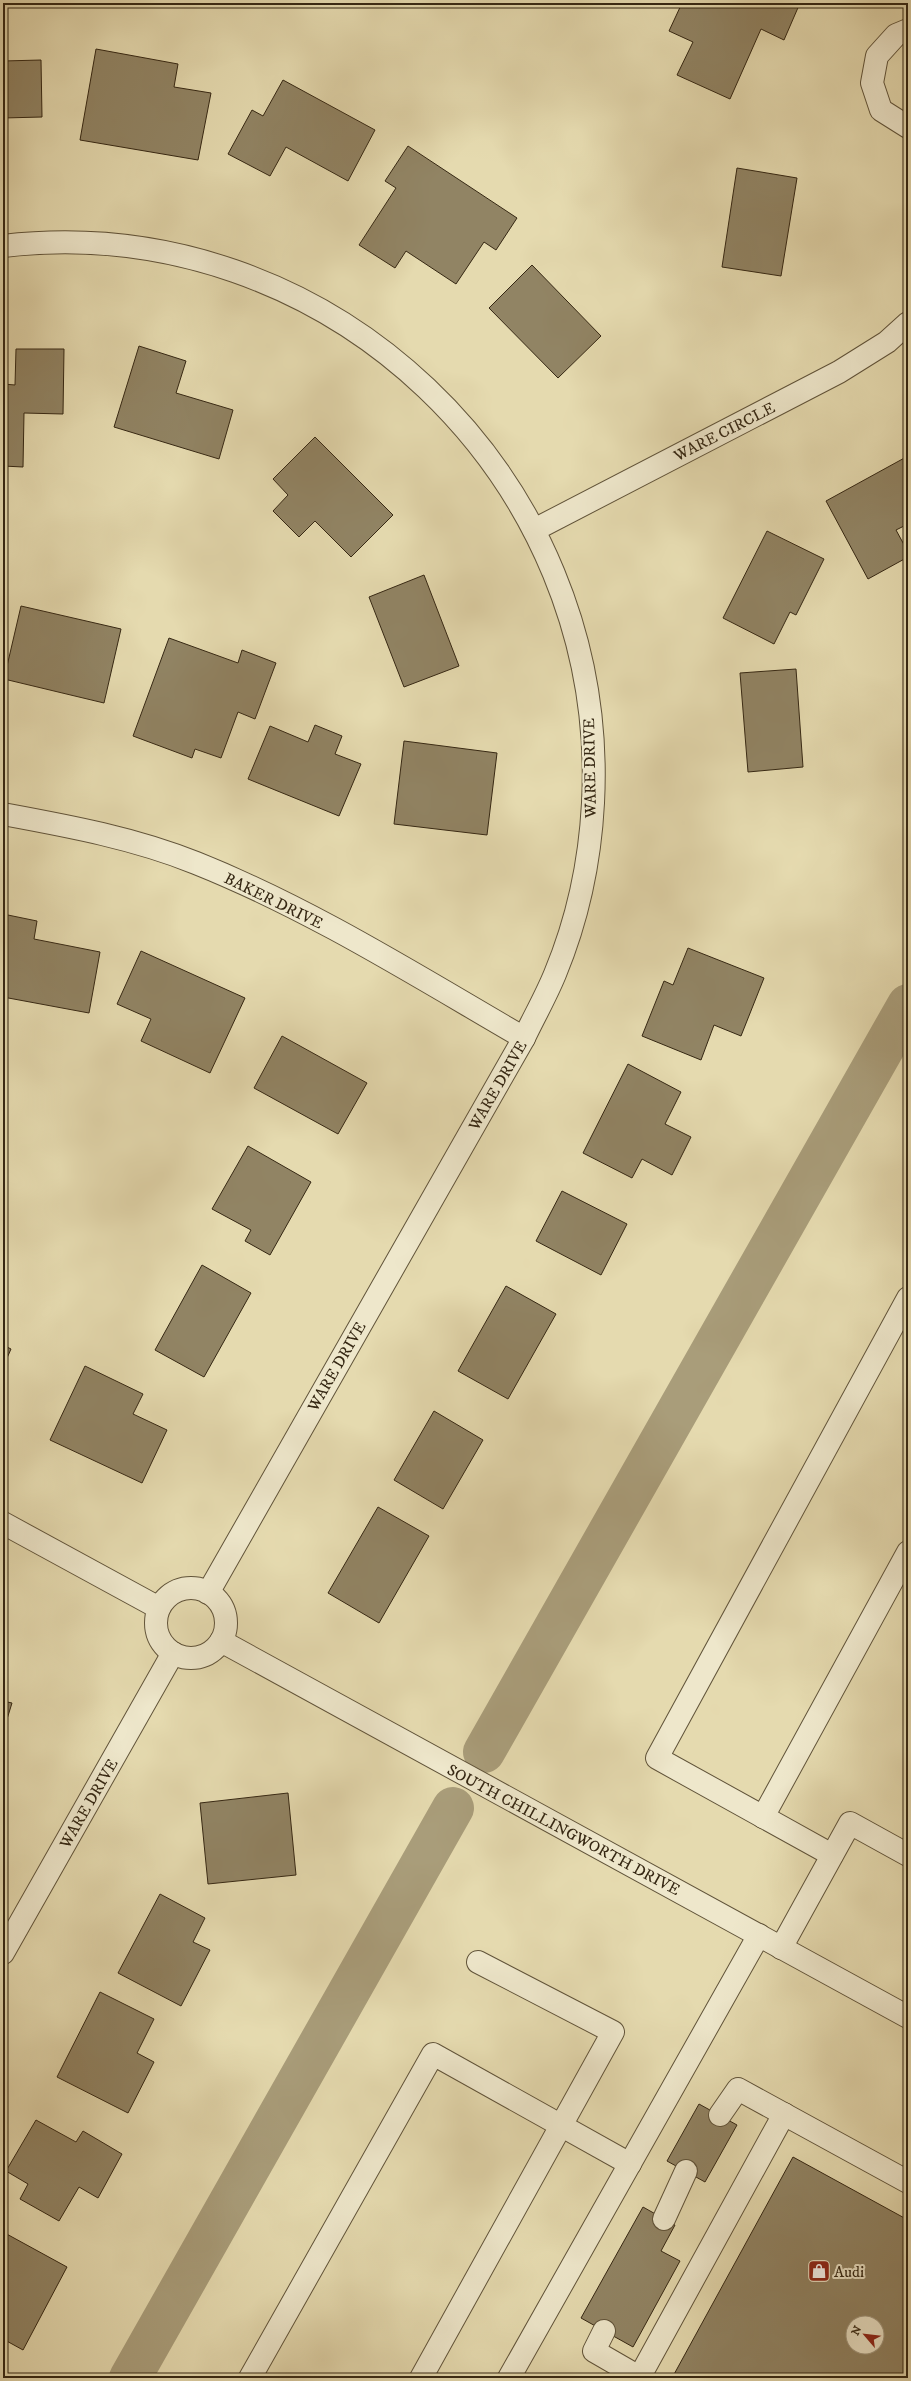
<svg xmlns="http://www.w3.org/2000/svg" width="911" height="2381" viewBox="0 0 911 2381" font-family="'IM FELL DW Pica',serif">
  <style>
    .lines { fill: none; stroke-linecap: round; stroke-linejoin: round }
    .canal { stroke: #a99d7a; stroke-width: 42 }
    .building { fill: #918464; stroke: #352713; fill-rule: evenodd }
    .service-casing { stroke: #61543a; stroke-width: 24 }
    .minor-casing { stroke: #61543a; stroke-width: 24 }
    .service { stroke: #eee7cb; stroke-width: 22 }
    .minor { stroke: #eee7cb; stroke-width: 22 }
    .labels { text-anchor: middle; stroke-width: 4; stroke-linejoin: round; paint-order: stroke }
    .street-label { font-size: 16px; fill: #352713; stroke: #eee7cb }
    .poi-label { font-size: 16px; fill: #352713; stroke: #eee7cb; text-anchor: start }
  </style>
  <rect width="100%" height="100%" fill="#e5daaf"/>
  <filter id="stains"><feTurbulence type="fractalNoise" baseFrequency=".005" numOctaves="4"/><feColorMatrix values="0 0 0 0 .2 0 0 0 0 .09 0 0 0 0 .02 0 0 0 .5 -.17"/></filter>
  <radialGradient id="worn" r=".72"><stop offset=".6" stop-color="#630" stop-opacity="0"/><stop offset="1" stop-color="#630" stop-opacity=".3"/></radialGradient>
  <g class="lines">
    <g class="canal">
      <path d="M484 1752 908 1005"/>
      <path d="M130 2378 453 1808"/>
    </g>
  </g>
  <g class="building">
    <path d="M682 3H800L784 40 761 29 730 99 677 75 693 42 669 31Z"/>
    <path d="M96 49 178 64 174 87 211 93 198 160 80 140Z"/>
    <path d="M41 60 42 117 3 118V61Z"/>
    <path d="M283 80 375 130 348 181 286 147 270 176 228 154 252 110 263 116Z"/>
    <path d="M408 146 517 218 496 250 484 242 456 284 406 251 395 268 359 245 396 188 385 181Z"/>
    <path d="M737 168 797 178 781 276 722 267Z"/>
    <path d="M532 265 601 336 558 378 489 308Z"/>
    <path d="M139 346 186 361 176 393 233 410 219 459 114 427Z"/>
    <path d="M16 349H64L63 414 24 413 23 467 3 466V384L15 385Z"/>
    <path d="M315 437 393 515 351 557 315 521 299 537 273 511 288 495 273 479Z"/>
    <path d="M908 456V524L896 530 908 552V557L868 579 826 501Z"/>
    <path d="M767 531 824 559 796 615 790 612 774 644 723 618Z"/>
    <path d="M424 575 459 666 404 687 369 597Z"/>
    <path d="M21 606 121 629 104 703 4 679Z"/>
    <path d="M169 638 238 663 242 650 276 663 255 719 238 712 221 758 195 749 192 758 133 736Z"/>
    <path d="M796 669 803 767 748 772 740 673Z"/>
    <path d="M315 725 342 736 335 754 361 764 339 816 248 779 270 726 308 742Z"/>
    <path d="M404 741 497 753 487 835 394 824Z"/>
    <path d="M3 914 37 921 34 939 100 952 89 1013 3 997Z"/>
    <path d="M688 948 764 978 741 1036 714 1025 701 1060 642 1036 664 981 673 985Z"/>
    <path d="M141 951 245 998 210 1073 141 1041 151 1019 117 1004Z"/>
    <path d="M282 1036 367 1083 338 1134 254 1088Z"/>
    <path d="M628 1064 681 1092 665 1124 691 1137 672 1175 642 1159 632 1178 583 1153Z"/>
    <path d="M248 1146 311 1182 270 1255 245 1241 251 1230 212 1209Z"/>
    <path d="M562 1191 627 1224 601 1275 536 1241Z"/>
    <path d="M202 1265 251 1293 204 1377 155 1350Z"/>
    <path d="M506 1286 556 1314 508 1399 458 1371Z"/>
    <path d="M3 1345 11 1349 3 1367Z"/>
    <path d="M85 1366 143 1394 133 1414 167 1430 142 1483 50 1440Z"/>
    <path d="M434 1411 483 1440 443 1509 394 1480Z"/>
    <path d="M378 1507 429 1536 379 1623 328 1593Z"/>
    <path d="M3 1701 12 1703 3 1732Z"/>
    <path d="M288 1793 296 1875 208 1884 200 1803Z"/>
    <path d="M160 1894 205 1918 193 1942 210 1950 181 2006 118 1973Z"/>
    <path d="M100 1992 154 2019 137 2053 154 2062 128 2113 57 2077Z"/>
    <path d="M699 2104 737 2125 705 2182 667 2161Z"/>
    <path d="M36 2120 76 2142 83 2131 122 2154 98 2198 79 2187 59 2221 20 2199 28 2184 6 2171Z"/>
    <path d="M793 2157 908 2220V2378H672ZM853 2323H877V2347H853Z"/>
    <path d="M643 2207 675 2225 661 2251 680 2261 633 2347 581 2318Z"/>
    <path d="M3 2232 67 2267 23 2350 3 2339Z"/>
  </g>
  <g class="lines">
    <g class="service-casing">
      <g id="service">
        <path d="M763 1817 908 1552"/>
        <path d="M832 1855 657 1758 908 1298"/>
        <path d="M781 1948 850 1823 908 1855"/>
        <path d="M720 2115 738 2089 908 2182"/>
        <path d="M664 2219 686 2171"/>
        <path d="M604 2331 594 2351 639 2377"/>
        <path d="M250 2378 433 2054 630 2164"/>
        <path d="M421 2378 613 2032 478 1962"/>
        <path d="M509 2378 759 1935"/>
        <path d="M639 2378 784 2114"/>
      </g>
    </g>
    <g class="minor-casing">
      <g id="minor">
        <path d="M908 30 896 35 877 56 872 83 881 110 908 127"/>
        <path d="M3 246C328 208 610 477 593 803 590 861 577 921 555 974 546 996 534 1017 524 1038L208 1593"/>
        <path d="M534 530 839 372 887 342 908 323"/>
        <path d="M3 814C68 826 134 838 196 863 311 909 417 976 524 1038"/>
        <path d="M3 1523 159 1608"/>
        <circle cx="191" cy="1623" r="35"/>
        <path d="M221 1641 908 2017"/>
        <path d="M3 1953 173 1653"/>
      </g>
    </g>
    <use href="#service" class="service"/>
    <use href="#minor" class="minor"/>
  </g>
  <defs>
    <g id="shop-square" transform="scale(1.15)"><rect x="-9" y="-9" width="18" height="18" rx="4" fill="#8f2418" stroke="#eee7cb"/><path d="M-5-2.5h2.3a2.7 3.5 0 0 1 5.4 0H5L5.5 6h-11ZM-1.5-2.5h3a1.5 2.3 0 0 0-3 0Z" fill="#fff"/></g>
  </defs>
  <g fill-rule="evenodd">
    <use href="#shop-square" x="819" y="2271"/>
  </g>
  <g class="labels">
    <g class="street-label">
      <text transform="translate(724 431) rotate(-27)" y="6">WARE CIRCLE</text>
      <text transform="translate(589 768) rotate(-91)" y="6">WARE DRIVE</text>
      <text transform="translate(274 900) rotate(26)" y="6">BAKER DRIVE</text>
      <text transform="translate(497 1085) rotate(-60)" y="6">WARE DRIVE</text>
      <text transform="translate(336 1366) rotate(-60)" y="6">WARE DRIVE</text>
      <text transform="translate(88 1803) rotate(-60)" y="6">WARE DRIVE</text>
      <text transform="translate(564 1829) rotate(28)" y="6">SOUTH CHILLINGWORTH DRIVE</text>
    </g>
    <g class="poi-label">
      <text x="834" y="2277">Audi</text>
    </g>
  </g>
  <rect width="911" height="2381" fill="none" stroke="#e5daaf" stroke-width="16"/>
  <rect x="4" y="4" width="903" height="2373" fill="none" stroke="#352713" stroke-width="2"/>
  <rect x="8" y="8" width="895" height="2365" fill="none" stroke="#352713"/>
  <g transform="translate(865 2335) rotate(298)"><circle r="19" fill="#eee7cb" stroke="#a49a81"/>
  <path d="M0-3L7 15L0 10L-7 15Z" fill="#8f2418"/>
  <text y="-6" font-size="11" font-weight="bold" text-anchor="middle" fill="#352713">N</text>
  </g>
  <rect width="100%" height="100%" filter="url(#stains)"/>
  <rect width="100%" height="100%" fill="url(#worn)"/>
</svg>
